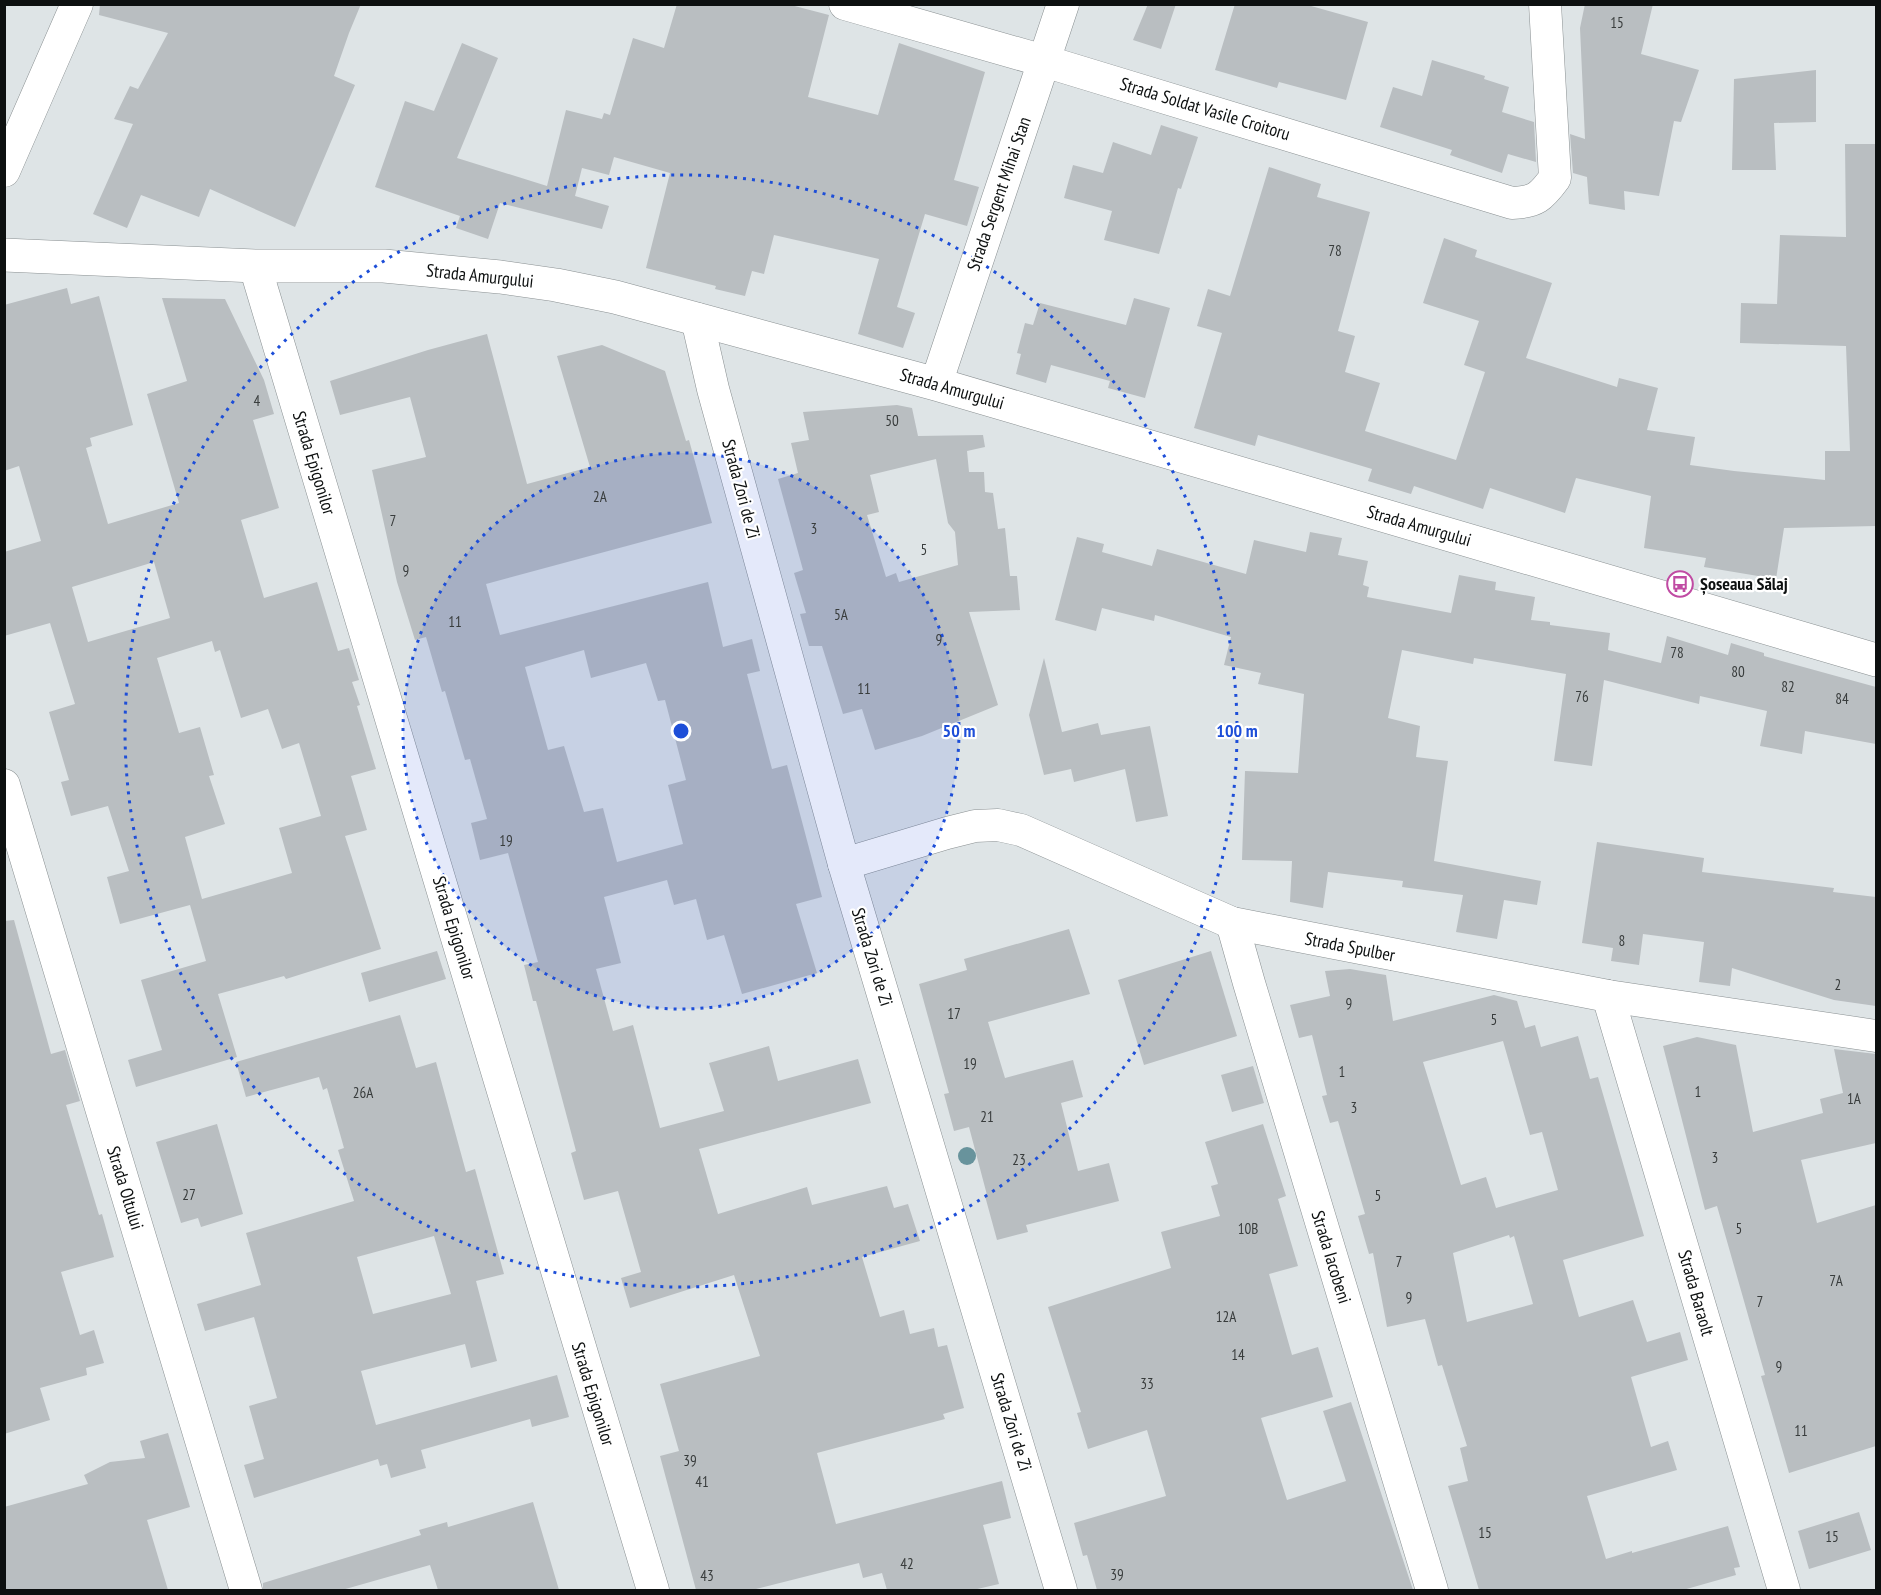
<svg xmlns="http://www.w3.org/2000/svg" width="1881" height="1595" viewBox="0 0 1881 1595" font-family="'PT Sans Narrow',sans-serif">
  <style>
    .building { fill: #b9bec1; fill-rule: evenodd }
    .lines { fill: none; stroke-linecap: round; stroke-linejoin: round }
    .minor-casing { stroke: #8a9092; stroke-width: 33 }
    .tertiary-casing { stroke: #8a9092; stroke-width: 34 }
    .minor { stroke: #fff; stroke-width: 32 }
    .tertiary { stroke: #fff; stroke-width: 33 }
    .tree { fill: #68939c }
    .ring { fill: none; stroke: #1d4ed8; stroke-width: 3; stroke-dasharray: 3 6 }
    .labels { text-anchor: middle; stroke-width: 4.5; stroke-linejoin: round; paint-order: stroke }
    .number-label { font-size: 15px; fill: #383c3c }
    .street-label { font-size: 18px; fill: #0d1010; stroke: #fff }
    .poi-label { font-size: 18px; font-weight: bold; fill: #0d1010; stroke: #fff; text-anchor: start }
    .centre { fill: #1d4ed8; stroke: #fff; stroke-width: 3 }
    .ring-label { font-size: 18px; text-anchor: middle; font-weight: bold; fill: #1d4ed8; stroke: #fff; stroke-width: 4.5; stroke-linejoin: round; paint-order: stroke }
  </style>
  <rect width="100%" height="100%" fill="#dee4e6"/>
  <g class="building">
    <path d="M100 4H361L349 33 334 76 355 85 295 227 210 189 199 217 141 195 127 228 93 214 133 124 114 119 130 86 138 89 168 33 99 15Z"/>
    <path d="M677 4H787L829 15 808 97 878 115 899 43 985 72 954 180 979 187 967 226 925 214 897 307 915 313 903 348 858 334 879 259 774 235 764 274 752 271 745 296 715 289 716 286 646 268 670 173 614 157 609 175 582 168 575 196 609 206 602 229 500 203 488 239 456 228 460 216 375 187 405 101 434 111 462 43 498 58 457 158 547 186 566 110 602 119 604 113 610 115 633 38 664 48Z"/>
    <path d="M1148 4H1176L1161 49 1133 40Z"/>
    <path d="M1235 4H1304L1368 22 1346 100 1279 82 1277 88 1215 70Z"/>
    <path d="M1585 4H1653L1641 54 1699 70 1681 122 1674 121 1659 196 1624 191 1625 210 1589 204 1587 177 1573 173 1570 134 1585 139 1580 28Z"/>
    <path d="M1432 60 1485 76 1484 79 1509 87 1502 112 1534 122 1536 162 1508 154 1502 173 1450 155 1452 150 1380 127 1393 87 1422 96Z"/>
    <path d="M1816 70V122L1774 123 1776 170H1732L1734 79Z"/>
    <path d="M1161 125 1198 137 1181 189 1178 188 1159 254 1104 240 1112 211 1064 198 1073 165 1103 173 1113 142 1151 155Z"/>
    <path d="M1845 144H1876V526L1784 528 1776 579 1704 567 1706 558 1644 548 1651 496 1576 478 1565 513 1490 488 1483 509 1414 486 1411 494 1368 481 1372 469 1258 435 1255 446 1194 428 1222 333 1197 326 1208 289 1230 296 1269 167 1321 184 1317 197 1370 212 1338 331 1355 336 1345 372 1380 383 1365 431 1456 460 1485 372 1464 365 1479 321 1423 303 1444 238 1477 250 1475 257 1552 283 1526 358 1617 387 1619 378 1658 388 1647 430 1695 437 1690 465 1734 471 1825 480V451H1850L1846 346 1740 343 1741 303 1777 304 1780 235 1846 237Z"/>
    <path d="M67 288 71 304 99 296 133 425 90 438 92 446 86 448 108 524 179 503 147 394 187 381 162 298 225 299 264 380 274 414 253 420 279 508 241 520 264 598 317 582 338 651 349 648 359 680 352 682 360 705 357 706 376 769 351 776 367 830 345 836 381 949 286 979 284 976 218 994 237 1057 136 1087 128 1060 162 1050 141 980 206 961 190 905 120 924 107 877 129 871 108 806 71 816 61 782 69 780 49 712 75 704 50 623 4 636V552L41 541 19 466 4 471V305ZM154 562 170 618 88 642 72 587ZM212 641 215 652 220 650 241 718 268 709 282 749 299 743 321 816 279 828 292 873 202 899 185 837 225 824 209 776 214 775 200 727 179 733 157 658Z"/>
    <path d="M1134 298 1170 308 1145 398 1108 388 1110 381 1051 365 1046 383 1016 374 1021 354 1017 353 1025 323 1033 325 1040 303 1126 325Z"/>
    <path d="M487 334 527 484 590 467 557 356 602 345 665 371 686 441 689 440 712 523 486 584 500 635 708 582 723 647 752 639 760 671 747 674 772 769 787 765 822 897 796 904 817 973 742 994 724 935 707 940 696 899 674 905 667 880 604 897 621 963 596 969 613 1031 633 1025 660 1128 724 1111 709 1063 769 1046 778 1081 858 1059 871 1103 699 1149 718 1214 807 1187 812 1205 887 1186 894 1208 908 1204 920 1241 862 1257 880 1317 904 1310 910 1334 934 1328 938 1347 947 1345 964 1408 943 1414 945 1419 817 1453 836 1524 1002 1481 1011 1518 983 1525 999 1584 973 1590H887L882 1573 863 1578 859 1563 752 1590H696L660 1456 679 1451 660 1384 760 1356 734 1275 630 1308 621 1278 641 1272 618 1191 584 1200 571 1153 576 1151 536 1001H533L524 965 538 962 508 853 480 860 471 823 487 819 470 759 465 760 445 691 442 692 426 637 415 640 397 582 372 470 426 457 410 397 340 415 330 381 428 350ZM584 650 591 678 646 663 658 701 665 700 686 780 668 785 683 844 617 862 603 808 584 812 564 746 548 750 525 667Z"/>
    <path d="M897 405 912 408 918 436 983 435 985 447 967 451 969 472H984L985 492 993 493 998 529 1005 528 1010 576H1017L1020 610 969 612 998 705 922 736 875 750 862 709 843 714 822 646H809L800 614 806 613 794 573 803 570 778 479 798 473 791 443 809 440 803 412ZM936 459 948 523 955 532 958 565 899 582 896 573 886 577 867 515 879 512 870 475Z"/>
    <path d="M1310 532 1342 538 1338 555 1368 561 1363 585 1369 587 1367 597 1451 613 1459 575 1496 582 1495 590 1535 597 1531 620 1550 622V625L1610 633 1608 650 1661 663 1667 636 1728 655 1731 643 1764 653V656L1876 687V744L1805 731 1802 754 1760 746 1767 711 1700 696 1699 704 1604 680 1592 766 1554 761 1566 674 1474 658 1473 664 1402 650 1388 718 1420 726 1416 757 1448 761 1434 861 1541 881 1537 905 1504 900 1497 939 1456 932 1463 895 1402 887 1403 881 1328 872 1323 908 1290 902 1292 861 1242 860 1245 771 1298 773 1304 694 1258 684 1261 673 1224 665 1231 637 1155 615 1154 621 1102 608 1096 631 1055 620 1077 537 1104 544 1102 552 1152 566 1157 549 1246 574 1254 540 1306 552Z"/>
    <path d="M1044 658 1062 732 1098 723 1101 735 1150 726 1168 816 1136 822 1125 769 1074 782 1071 769 1044 775 1029 715Z"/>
    <path d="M1597 842 1704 858 1702 872 1834 888 1833 892 1876 897V1006L1834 1000 1732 968 1730 986 1699 982 1704 942 1643 934 1639 965 1611 961 1613 948 1582 943Z"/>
    <path d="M14 920 51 1054 65 1050 80 1101 66 1105 99 1215 102 1214 114 1257 61 1272 80 1335 94 1330 104 1363 86 1368 87 1375 40 1388 50 1420 4 1434V921Z"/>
    <path d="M1069 929 1090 994 988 1022 1005 1078 1073 1060 1083 1097 1061 1103 1078 1171 1109 1163 1119 1201 1026 1225 1028 1232 997 1240 985 1196 987 1195 969 1127 954 1131 944 1094 949 1093 919 984 967 970 964 959Z"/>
    <path d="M437 951 446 979 369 1002 361 973Z"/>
    <path d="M1211 951 1237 1036 1144 1065 1118 980Z"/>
    <path d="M1350 969 1386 975 1393 1021 1494 995 1517 1001 1525 1028 1535 1025 1541 1047 1578 1036 1590 1079 1598 1077 1644 1236 1563 1260 1579 1317 1633 1300 1647 1342 1680 1332 1688 1360 1631 1377 1651 1447 1668 1441 1677 1470 1587 1496 1606 1559 1632 1551V1553L1728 1526 1740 1567 1734 1568 1736 1575 1683 1590H1479L1448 1486 1468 1481 1460 1448 1467 1446 1442 1365 1438 1366 1425 1319 1387 1327 1373 1253 1369 1254 1358 1216 1365 1214 1338 1121 1330 1123 1322 1096 1327 1095 1312 1035 1299 1038 1290 1005 1330 996 1325 971ZM1503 1041 1530 1135 1542 1132 1558 1190 1496 1208 1486 1177 1461 1185 1423 1062ZM1509 1235 1510 1238 1514 1236 1533 1304 1467 1322 1453 1253Z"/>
    <path d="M400 1015 416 1068 436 1062 466 1172 475 1169 504 1274 476 1281 497 1361 471 1368 465 1344 361 1371 376 1425 557 1375 569 1417 532 1427 530 1419 421 1450 426 1468 391 1478 387 1464 380 1466 378 1459 254 1498 244 1465 264 1459 249 1406 277 1398 254 1317 205 1331 197 1304 261 1285 246 1233 354 1201 338 1150 344 1148 327 1088 323 1090 319 1077 246 1097 236 1062ZM434 1236 451 1294 373 1314 357 1257Z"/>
    <path d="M1697 1037 1736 1045 1753 1132 1823 1113 1820 1099 1843 1093 1834 1049 1876 1054V1143L1801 1160 1817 1223 1876 1205V1446L1789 1473 1761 1376 1765 1375 1717 1206 1705 1210 1663 1046Z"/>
    <path d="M1253 1066 1264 1103 1232 1112 1221 1075Z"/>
    <path d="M217 1124 243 1214 201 1227 198 1218 181 1223 156 1142Z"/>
    <path d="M1263 1124 1286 1196 1278 1199 1298 1266 1269 1274 1292 1355 1318 1347 1333 1397 1261 1418 1287 1500 1346 1481 1323 1411 1351 1402 1413 1590H1097L1087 1555 1083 1556 1074 1523 1166 1496 1147 1430 1088 1449 1077 1413 1081 1412 1048 1307 1171 1268 1161 1232 1220 1216 1211 1186 1218 1184 1205 1142Z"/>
    <path d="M168 1433 190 1507 147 1520 168 1590H4V1507L88 1484 84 1475 110 1462 145 1458 140 1441Z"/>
    <path d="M533 1502 559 1590H438L430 1565 342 1590H263V1583L421 1535 419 1530 447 1522 448 1527Z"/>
    <path d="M1859 1512 1871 1550 1809 1569 1798 1531Z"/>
  </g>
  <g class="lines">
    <g class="minor-casing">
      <g id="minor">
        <path d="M845 4 1044 61 1512 203C1536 202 1541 197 1555 178L1545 4"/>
        <path d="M4 171 77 4"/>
        <path d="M255 266 653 1590"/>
        <path d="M697 319 713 389 844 864 1061 1590"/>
        <path d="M936 384 1063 4"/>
        <path d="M4 785 246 1590"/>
        <path d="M844 864 947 833 975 826 998 825 1021 830 1232 923 1608 996 1876 1036"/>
        <path d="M1232 923 1249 983 1432 1590"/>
        <path d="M1608 996 1784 1590"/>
      </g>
    </g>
    <g class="tertiary-casing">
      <path id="tertiary" d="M4 255 255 266H384L500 277 556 285 615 297 936 384 1876 660"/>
    </g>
    <use href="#minor" class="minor"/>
    <use href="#tertiary" class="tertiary"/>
  </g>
  <circle class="tree" cx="967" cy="1156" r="9"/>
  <circle cx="681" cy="731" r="278" fill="#1d4ed8" fill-opacity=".12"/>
  <g class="ring">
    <circle cx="681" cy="731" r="278"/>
    <circle cx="681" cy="731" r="556"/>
  </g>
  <defs>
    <g id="bus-ring" transform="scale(1.35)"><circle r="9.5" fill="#fff" stroke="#c04ba3" stroke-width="1.5"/><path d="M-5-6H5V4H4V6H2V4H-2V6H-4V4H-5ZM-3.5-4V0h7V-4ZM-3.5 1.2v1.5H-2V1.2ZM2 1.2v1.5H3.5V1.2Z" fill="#c04ba3"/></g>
  </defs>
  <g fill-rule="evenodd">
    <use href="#bus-ring" x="1680" y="584"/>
  </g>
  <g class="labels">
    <g class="number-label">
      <text x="1617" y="28">15</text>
      <text x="1335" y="256">78</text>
      <text x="257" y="406">4</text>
      <text x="892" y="426">50</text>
      <text x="600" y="502">2A</text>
      <text x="393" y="526">7</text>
      <text x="814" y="534">3</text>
      <text x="924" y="555">5</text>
      <text x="406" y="576">9</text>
      <text x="841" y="620">5A</text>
      <text x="455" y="627">11</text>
      <text x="939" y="645">9</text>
      <text x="1677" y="658">78</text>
      <text x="1738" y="677">80</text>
      <text x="1788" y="692">82</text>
      <text x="864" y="694">11</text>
      <text x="1582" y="702">76</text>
      <text x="1842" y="704">84</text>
      <text x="506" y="846">19</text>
      <text x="1622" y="946">8</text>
      <text x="1838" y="990">2</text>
      <text x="1349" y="1009">9</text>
      <text x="954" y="1019">17</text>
      <text x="1494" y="1025">5</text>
      <text x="970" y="1069">19</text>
      <text x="1342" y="1077">1</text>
      <text x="1698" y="1097">1</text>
      <text x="363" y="1098">26A</text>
      <text x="1854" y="1104">1A</text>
      <text x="1354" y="1113">3</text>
      <text x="987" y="1122">21</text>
      <text x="1715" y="1163">3</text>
      <text x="1019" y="1165">23</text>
      <text x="189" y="1200">27</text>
      <text x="1378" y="1201">5</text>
      <text x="1248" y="1234">10B</text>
      <text x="1739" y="1234">5</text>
      <text x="1399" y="1267">7</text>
      <text x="1836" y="1286">7A</text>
      <text x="1409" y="1303">9</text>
      <text x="1760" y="1307">7</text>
      <text x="1226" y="1322">12A</text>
      <text x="1238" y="1360">14</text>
      <text x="1779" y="1372">9</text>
      <text x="1147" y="1389">33</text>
      <text x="1801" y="1436">11</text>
      <text x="690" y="1466">39</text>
      <text x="702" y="1487">41</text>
      <text x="1485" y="1538">15</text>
      <text x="1832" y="1542">15</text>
      <text x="907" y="1569">42</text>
      <text x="1117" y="1580">39</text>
      <text x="707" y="1581">43</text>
    </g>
    <g class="street-label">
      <text transform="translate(1205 109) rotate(17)" y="6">Strada Soldat Vasile Croitoru</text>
      <text transform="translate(999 194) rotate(-71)" y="6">Strada Sergent Mihai Stan</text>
      <text transform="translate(480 276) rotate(6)" y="6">Strada Amurgului</text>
      <text transform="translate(952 389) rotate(16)" y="6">Strada Amurgului</text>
      <text transform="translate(314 463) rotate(73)" y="6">Strada Epigonilor</text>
      <text transform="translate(741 489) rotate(75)" y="6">Strada Zori de Zi</text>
      <text transform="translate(1419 526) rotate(16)" y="6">Strada Amurgului</text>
      <text transform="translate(454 928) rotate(73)" y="6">Strada Epigonilor</text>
      <text transform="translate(1350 947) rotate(11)" y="6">Strada Spulber</text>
      <text transform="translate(872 957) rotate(73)" y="6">Strada Zori de Zi</text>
      <text transform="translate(125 1188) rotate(73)" y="6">Strada Oltului</text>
      <text transform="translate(1331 1257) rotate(73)" y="6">Strada Iacobeni</text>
      <text transform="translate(1696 1293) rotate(74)" y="6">Strada Baraolt</text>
      <text transform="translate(593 1394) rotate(73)" y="6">Strada Epigonilor</text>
      <text transform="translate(1011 1422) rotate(73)" y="6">Strada Zori de Zi</text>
    </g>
    <g class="poi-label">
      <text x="1700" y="590">Șoseaua Sălaj</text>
    </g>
  </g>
  <circle cx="681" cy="731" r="9" class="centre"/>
  <g class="ring-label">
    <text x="959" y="737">50 m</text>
    <text x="1237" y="737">100 m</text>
  </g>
  <rect width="1881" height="1595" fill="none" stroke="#0d1010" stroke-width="12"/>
</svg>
